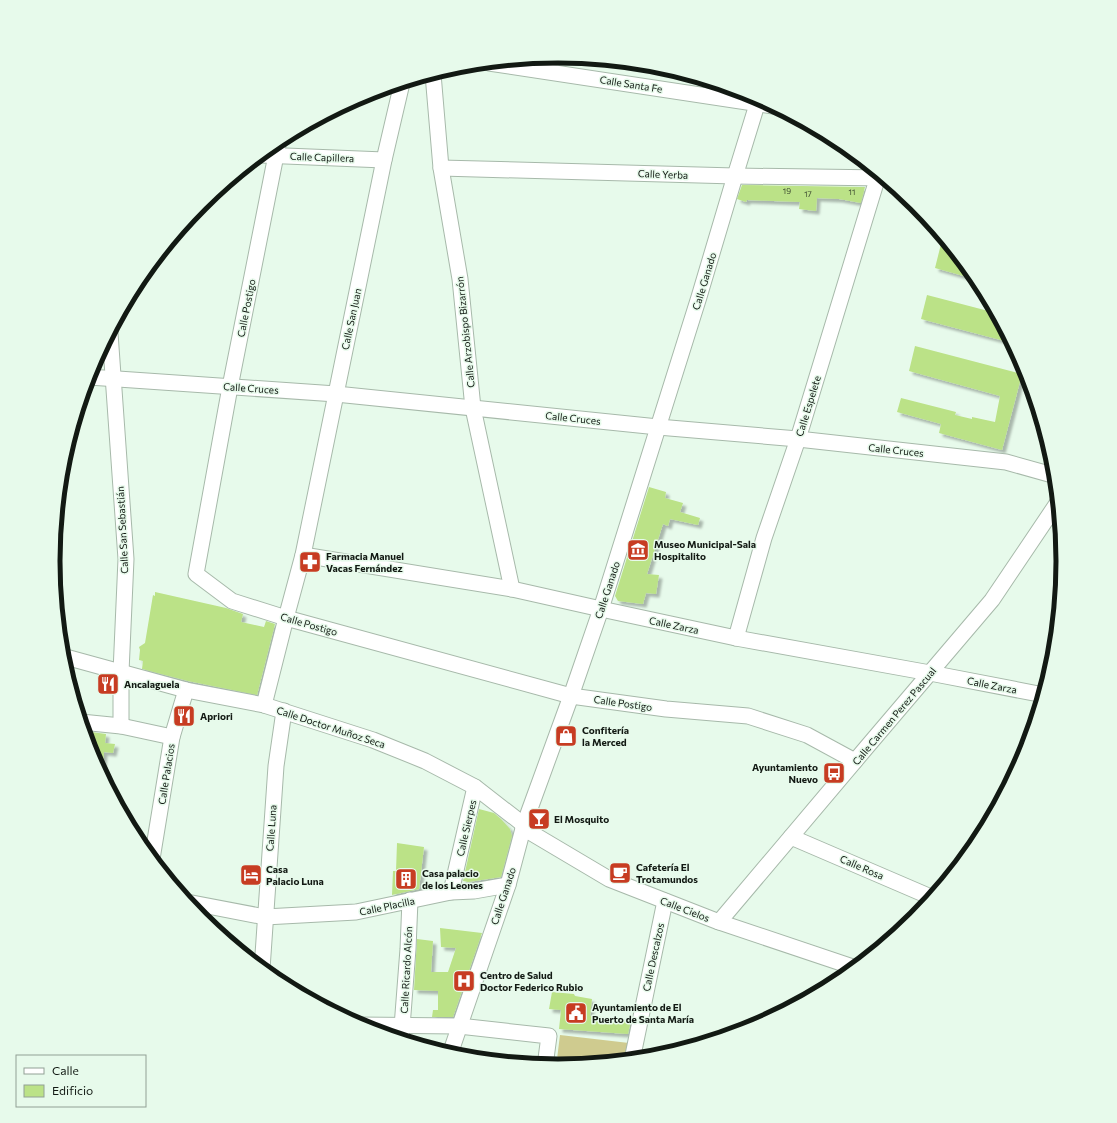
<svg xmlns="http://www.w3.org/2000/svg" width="1117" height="1123" viewBox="0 0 1117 1123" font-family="Commissioner,sans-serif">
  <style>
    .green { fill: #cfcb8f }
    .building { fill: #bbe287; filter: url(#shadow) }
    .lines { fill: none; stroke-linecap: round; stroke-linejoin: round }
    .minor-casing { stroke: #a7b9aa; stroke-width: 17 }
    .minor { stroke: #fff; stroke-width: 15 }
    .labels { text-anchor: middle; stroke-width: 3; stroke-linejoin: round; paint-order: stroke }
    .number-label { font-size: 8px; fill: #3c4b30 }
    .street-label { font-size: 10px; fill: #121913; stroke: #e7faeb }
    .poi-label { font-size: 10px; font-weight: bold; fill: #121913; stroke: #e7faeb; text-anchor: start }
    .rim { fill: none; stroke: #121913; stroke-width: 5 }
  </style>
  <defs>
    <filter id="shadow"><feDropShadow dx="3.5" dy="3.5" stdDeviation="1" flood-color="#0004"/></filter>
  </defs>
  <rect width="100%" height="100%" fill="#e7faeb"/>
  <path class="green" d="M560 1035 629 1043 626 1060 556 1067Z"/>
  <g class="building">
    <path d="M742 185 865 187 861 203 839 199 817 198 816 211 799 209 800 202 747 200 746 202 737 199Z"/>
    <path d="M941 244 950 246 978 280 935 268Z"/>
    <path d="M927 295 996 313 1012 343 921 319Z"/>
    <path d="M915 346 1022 374 1002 450 939 433 941 424 897 412 901 398 956 412 955 415 972 419V417L995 422 1000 396 909 371Z"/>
    <path d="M649 487 666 492 665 498 683 503 680 512 700 518 698 525 670 519 668 526 663 524 647 574 659 575 656 594 646 593 643 604 618 601 615 596Z"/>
    <path d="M155 592 226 608 243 614 241 622 264 627 266 621 275 624 257 695 188 681 142 669 143 661 139 660 140 650 139 647 145 643 153 595 155 596Z"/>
    <path d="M84 731 106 734 105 743 115 744 113 753 104 752 102 774 91 755Z"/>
    <path d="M479 809 494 813 501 819 510 829 512 836 501 877 468 882 463 881Z"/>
    <path d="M397 843 424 847 419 889 392 895 393 871H396Z"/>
    <path d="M440 928 482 933 453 1017H432L433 1010H438V991L414 990 417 939 433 941 431 972H448L456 948 441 947Z"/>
    <path d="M552 992 574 994 575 996 592 999 590 1016 603 1017V1019L631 1020 628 1034 559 1029 561 1010 549 1009Z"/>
  </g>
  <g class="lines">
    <g class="minor-casing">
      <g id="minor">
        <path d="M489 63 773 106"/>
        <path d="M433 74 441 168 460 279 473 408 512 589"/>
        <path d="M279 140 230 387 196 574 232 601 286 618 571 696 666 709 748 716 807 735 855 761"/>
        <path d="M261 155 384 160"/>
        <path d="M441 168 735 176 884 178"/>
        <path d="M110 333 126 559 121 672V726"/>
        <path d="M89 377 336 394 658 427 798 439 1006 462 1056 476"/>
        <path d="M303 555 512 589 601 609 736 638 930 673 1044 695"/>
        <path d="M736 638 764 538 798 439 879 173"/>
        <path d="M62 656 186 690 264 705 373 740 425 761 475 787 524 825"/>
        <path d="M264 705 286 618 303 555 384 160 402 83"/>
        <path d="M81 722 121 726 172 737"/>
        <path d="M523 828 609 879 719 922 856 968"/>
        <path d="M791 837 933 898"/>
        <path d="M152 859 172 737 186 690"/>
        <path d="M451 892 475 787"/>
        <path d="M187 902 265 917 356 912 451 892 474 891 508 885"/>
        <path d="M719 922 866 748 992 600 1058 502"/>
        <path d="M262 969 276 766 284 711"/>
        <path d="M359 1025 459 1026 549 1036 545 1066"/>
        <path d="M401 1040 408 949 410 900"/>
        <path d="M450 1054 508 885 524 825 571 696 601 609 699 297 735 176 759 98"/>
        <path d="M632 1060 665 901"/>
      </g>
    </g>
    <use href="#minor" class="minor"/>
  </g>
  <defs>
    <g id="museum-square" transform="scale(1.15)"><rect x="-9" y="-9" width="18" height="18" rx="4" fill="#c73c22" stroke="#e7faeb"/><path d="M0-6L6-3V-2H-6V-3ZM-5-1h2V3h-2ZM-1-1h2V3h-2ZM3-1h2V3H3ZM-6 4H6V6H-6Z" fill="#fff"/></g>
    <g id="pharmacy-square" transform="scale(1.15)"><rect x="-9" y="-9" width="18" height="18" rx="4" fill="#c73c22" stroke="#e7faeb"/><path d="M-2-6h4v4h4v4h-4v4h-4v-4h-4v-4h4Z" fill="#fff"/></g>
    <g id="restaurant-square" transform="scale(1.15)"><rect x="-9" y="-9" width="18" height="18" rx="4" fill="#c73c22" stroke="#e7faeb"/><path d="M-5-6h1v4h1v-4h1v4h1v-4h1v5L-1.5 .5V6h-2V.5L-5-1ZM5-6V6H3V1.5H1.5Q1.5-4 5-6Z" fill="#fff"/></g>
    <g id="shop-square" transform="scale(1.15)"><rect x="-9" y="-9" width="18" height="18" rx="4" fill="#c73c22" stroke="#e7faeb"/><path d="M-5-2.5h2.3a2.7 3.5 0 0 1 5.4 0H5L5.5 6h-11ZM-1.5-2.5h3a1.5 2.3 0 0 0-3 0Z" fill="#fff"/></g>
    <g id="bus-square" transform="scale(1.15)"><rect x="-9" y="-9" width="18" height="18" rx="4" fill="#c73c22" stroke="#e7faeb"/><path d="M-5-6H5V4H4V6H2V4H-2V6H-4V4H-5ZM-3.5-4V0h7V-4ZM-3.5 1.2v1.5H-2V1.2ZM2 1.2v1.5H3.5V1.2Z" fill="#fff"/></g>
    <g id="bar-square" transform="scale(1.15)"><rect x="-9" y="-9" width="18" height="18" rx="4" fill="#c73c22" stroke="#e7faeb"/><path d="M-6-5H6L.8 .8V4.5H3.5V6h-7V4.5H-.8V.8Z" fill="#fff"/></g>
    <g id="cafe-square" transform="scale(1.15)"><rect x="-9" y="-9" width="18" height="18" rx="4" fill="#c73c22" stroke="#e7faeb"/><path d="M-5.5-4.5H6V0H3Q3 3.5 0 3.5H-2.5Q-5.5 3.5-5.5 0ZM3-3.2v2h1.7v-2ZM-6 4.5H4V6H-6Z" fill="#fff"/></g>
    <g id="hotel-square" transform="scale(1.15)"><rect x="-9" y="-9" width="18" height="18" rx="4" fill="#c73c22" stroke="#e7faeb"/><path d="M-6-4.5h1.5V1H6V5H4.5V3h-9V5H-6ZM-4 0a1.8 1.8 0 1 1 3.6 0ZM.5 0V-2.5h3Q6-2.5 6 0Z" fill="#fff"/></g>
    <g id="building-square" transform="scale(1.15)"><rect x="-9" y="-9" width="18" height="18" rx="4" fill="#c73c22" stroke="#e7faeb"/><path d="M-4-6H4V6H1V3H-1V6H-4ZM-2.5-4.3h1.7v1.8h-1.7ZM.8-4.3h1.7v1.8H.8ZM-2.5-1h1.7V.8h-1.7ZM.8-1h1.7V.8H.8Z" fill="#fff"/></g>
    <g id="hospital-square" transform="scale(1.15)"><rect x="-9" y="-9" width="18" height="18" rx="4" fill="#c73c22" stroke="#e7faeb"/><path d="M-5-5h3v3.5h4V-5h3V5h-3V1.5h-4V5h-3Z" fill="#fff"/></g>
    <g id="civic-square" transform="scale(1.15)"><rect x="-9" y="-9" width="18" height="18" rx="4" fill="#c73c22" stroke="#e7faeb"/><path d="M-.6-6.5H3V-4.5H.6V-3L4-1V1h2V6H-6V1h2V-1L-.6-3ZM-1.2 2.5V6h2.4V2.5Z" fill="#fff"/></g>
  </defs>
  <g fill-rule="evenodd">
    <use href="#museum-square" x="638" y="550"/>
    <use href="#pharmacy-square" x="310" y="562"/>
    <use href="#restaurant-square" x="108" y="684"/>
    <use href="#restaurant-square" x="184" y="716"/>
    <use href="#shop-square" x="566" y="736"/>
    <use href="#bus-square" x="834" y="773"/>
    <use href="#bar-square" x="539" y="819"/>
    <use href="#cafe-square" x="620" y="873"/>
    <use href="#hotel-square" x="251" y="875"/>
    <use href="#building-square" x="406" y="879"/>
    <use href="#hospital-square" x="464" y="981"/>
    <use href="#civic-square" x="576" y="1013"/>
  </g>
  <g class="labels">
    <g class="number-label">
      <text x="787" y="194">19</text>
      <text x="852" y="195">11</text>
      <text x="808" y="197">17</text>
    </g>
    <g class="street-label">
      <text transform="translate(631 84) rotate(9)" y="4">Calle Santa Fe</text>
      <text transform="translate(322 157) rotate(2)" y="4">Calle Capillera</text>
      <text transform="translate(663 174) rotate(2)" y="4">Calle Yerba</text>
      <text transform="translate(704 281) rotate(-73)" y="4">Calle Ganado</text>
      <text transform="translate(246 308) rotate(-79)" y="4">Calle Postigo</text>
      <text transform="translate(351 319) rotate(-78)" y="4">Calle San Juan</text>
      <text transform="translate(465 332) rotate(-96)" y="4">Calle Arzobispo Bizarrón</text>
      <text transform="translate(251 388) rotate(4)" y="4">Calle Cruces</text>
      <text transform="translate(808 406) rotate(-73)" y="4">Calle Espelete</text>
      <text transform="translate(573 418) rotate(6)" y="4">Calle Cruces</text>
      <text transform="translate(896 450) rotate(6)" y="4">Calle Cruces</text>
      <text transform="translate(122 530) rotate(-93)" y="4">Calle San Sebastián</text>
      <text transform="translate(607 590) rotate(-72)" y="4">Calle Ganado</text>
      <text transform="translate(309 624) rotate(16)" y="4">Calle Postigo</text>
      <text transform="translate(674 625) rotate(12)" y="4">Calle Zarza</text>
      <text transform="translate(992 685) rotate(11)" y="4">Calle Zarza</text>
      <text transform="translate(623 703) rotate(8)" y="4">Calle Postigo</text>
      <text transform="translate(894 716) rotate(-50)" y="4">Calle Carmen Perez Pascual</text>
      <text transform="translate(331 727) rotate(18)" y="4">Calle Doctor Muñoz Seca</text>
      <text transform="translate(166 774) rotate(-81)" y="4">Calle Palacios</text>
      <text transform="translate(271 828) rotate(-86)" y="4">Calle Luna</text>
      <text transform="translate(466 828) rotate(-77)" y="4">Calle Sierpes</text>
      <text transform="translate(862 867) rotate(23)" y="4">Calle Rosa</text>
      <text transform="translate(503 896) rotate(-72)" y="4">Calle Ganado</text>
      <text transform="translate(387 906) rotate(-12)" y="4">Calle Placilla</text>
      <text transform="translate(685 909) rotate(21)" y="4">Calle Cielos</text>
      <text transform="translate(653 957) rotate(-78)" y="4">Calle Descalzos</text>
      <text transform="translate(406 970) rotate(-87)" y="4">Calle Ricardo Alcón</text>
    </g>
    <g class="poi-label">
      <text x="654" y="548">Museo Municipal-Sala<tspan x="654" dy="12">Hospitalito</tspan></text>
      <text x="326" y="560">Farmacia Manuel<tspan x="326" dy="12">Vacas Fernández</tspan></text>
      <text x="124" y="688">Ancalaguela</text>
      <text x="200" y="720">Apriori</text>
      <text x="582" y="734">Confitería<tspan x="582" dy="12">la Merced</tspan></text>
      <text x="818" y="771" text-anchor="end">Ayuntamiento<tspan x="818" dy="12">Nuevo</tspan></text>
      <text x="554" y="823">El Mosquito</text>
      <text x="636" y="871">Cafetería El<tspan x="636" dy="12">Trotamundos</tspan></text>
      <text x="266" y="873">Casa<tspan x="266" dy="12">Palacio Luna</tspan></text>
      <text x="422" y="877">Casa palacio<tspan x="422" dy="12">de los Leones</tspan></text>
      <text x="480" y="979">Centro de Salud<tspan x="480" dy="12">Doctor Federico Rubio</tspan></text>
      <text x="592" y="1011">Ayuntamiento de El<tspan x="592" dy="12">Puerto de Santa María</tspan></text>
    </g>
  </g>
  <path d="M0 0H1117V1123H0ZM60 561a498 498 0 1 1 996 0a498 498 0 1 1-996 0Z" fill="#e7faeb" fill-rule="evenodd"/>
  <path class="rim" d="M60 561a498 498 0 1 1 996 0a498 498 0 1 1-996 0Z"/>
  <rect x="16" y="1055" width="130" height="52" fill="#e7faeb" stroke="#92a095"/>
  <rect x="24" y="1068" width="20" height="6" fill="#ffffff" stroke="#92a095"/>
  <text x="52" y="1075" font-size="12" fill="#121913">Calle</text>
  <rect x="24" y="1085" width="20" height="12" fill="#bbe287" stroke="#92a095"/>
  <text x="52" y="1095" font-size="12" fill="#121913">Edificio</text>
</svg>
